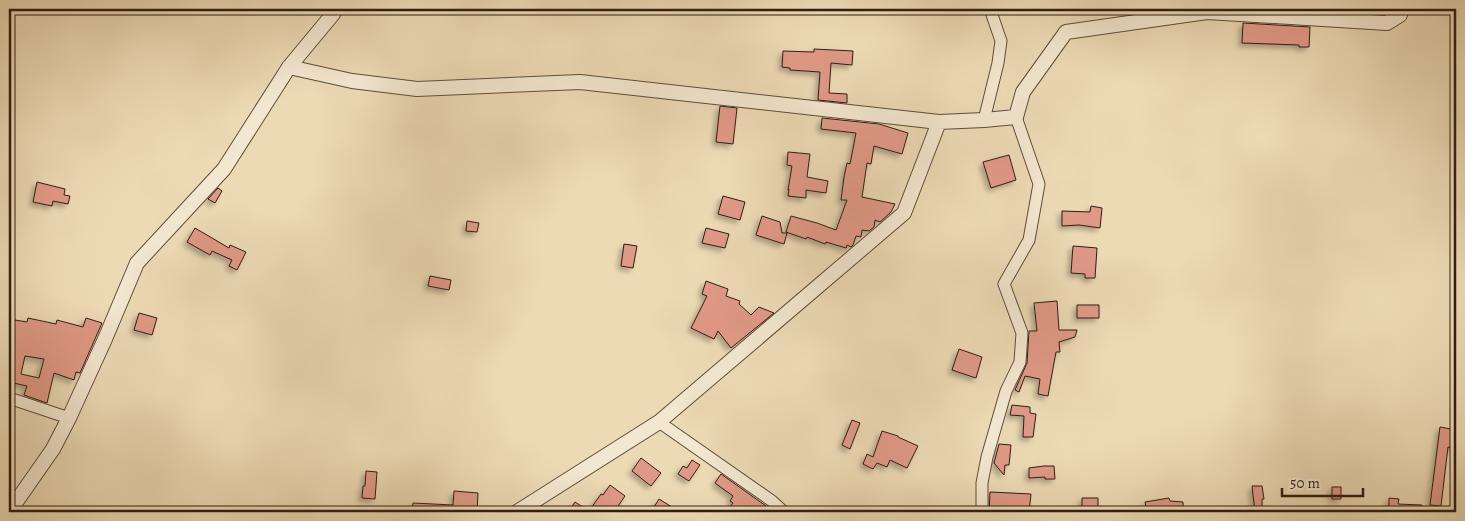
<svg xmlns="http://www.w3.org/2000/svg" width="1465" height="521" font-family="Alegreya,serif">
	<defs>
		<filter id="shadow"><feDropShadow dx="-3.5" dy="3.5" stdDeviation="2.5" flood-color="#0004"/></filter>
	</defs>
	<rect width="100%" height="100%" fill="#ecdab5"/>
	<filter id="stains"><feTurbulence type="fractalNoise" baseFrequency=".004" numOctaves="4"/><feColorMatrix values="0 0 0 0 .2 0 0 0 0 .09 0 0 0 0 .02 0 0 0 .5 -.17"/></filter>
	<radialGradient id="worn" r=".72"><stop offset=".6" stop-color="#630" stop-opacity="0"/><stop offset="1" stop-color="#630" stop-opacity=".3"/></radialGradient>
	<path fill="#e09987" stroke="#2e1d12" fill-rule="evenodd" filter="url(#shadow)" d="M1243 23 1310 27 1309 47H1299V45L1242 43Z
		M814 49 853 51 852 65 831 63 829 93 847 94V103L818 100 820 72 790 70V68L782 67 783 51 814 52Z
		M720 106 737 108 733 144 716 142Z
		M822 118 879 124 908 133 902 154 874 146 871 164 867 163 862 197 895 204 891 212 880 222 875 220 874 227 869 231 862 230 861 237 856 236 853 245 851 247 847 245 846 248 826 242 825 244 807 237 806 239 786 232 791 216 817 223 836 230 847 200H841L844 177 847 163 850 164 856 133 821 129Z
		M788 152 810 154 807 177 828 181 826 193 806 190V198L788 196 789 189 788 190 792 166 787 165Z
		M1009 155 1016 180 991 188 983 162Z
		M37 182 65 189 64 195 70 196 68 204 53 201 52 206 33 202Z
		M218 188 222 191 215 203 208 199Z
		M723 196 745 202 740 220 718 214Z
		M1091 206 1102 208 1100 228 1079 225 1062 226V211L1090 212Z
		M762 216 780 222 782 233H787L784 244 756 235Z
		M467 221 479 223 477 232 466 231Z
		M195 228 229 248 230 245 246 252 237 270 229 266 232 260 212 251 210 255 187 242Z
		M706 228 729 234 725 248 702 243Z
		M624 244 637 246 633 268 621 266Z
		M1073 246 1097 248 1095 278H1085V274L1071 273Z
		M430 276 451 280 449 290 428 286Z
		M706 281 728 289 726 296 740 301 739 304 751 315 759 307 774 313 731 348 718 331 714 339 691 328 707 296 702 294Z
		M1057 301 1059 330H1077L1075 337 1059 342 1060 352H1056L1048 396 1038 394 1040 379 1025 376 1019 392 1015 390 1027 363 1029 331H1037L1034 303Z
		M1077 305H1099V318H1077Z
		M139 313 157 318 152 335 134 330Z
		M28 318 56 324 57 320 83 327 86 318 102 323 80 373 76 372 74 380 54 373 47 403 24 395 27 386 9 382V319L27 322ZM25 356 44 359 39 378 21 374Z
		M959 349 982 357 976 378 952 370Z
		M1012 405 1030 407V413L1036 414 1033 437H1023L1024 416 1010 415Z
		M852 420 860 423 850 449 842 445Z
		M1440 427 1456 430V449L1448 447 1441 506 1430 505Z
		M882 431 898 436V437L918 446 907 468 890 460 887 467 877 463 873 469 863 464 867 454 873 457Z
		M999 444 1011 445 1009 465H1005L1004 475 994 463Z
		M641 458 661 473 651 486 632 471Z
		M692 460 700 465 689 481 678 474 683 466 687 468Z
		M1044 466H1054L1055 479H1045V477L1029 478V468Z
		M366 471 377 472 375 499 362 498 363 486H365Z
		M721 474 766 506 762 512H726L733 503 730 501 733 496 715 483Z
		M610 485 625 496 614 512H568L575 502 589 511 601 494 603 495Z
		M1252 486H1262L1264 499H1262V512H1255Z
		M1332 487H1341V499H1332Z
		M454 491 478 493 477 512H412L413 503 453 505Z
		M990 492 1031 494 1029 512H989Z
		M1082 498H1098V512L1082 511Z
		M1169 498 1170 501 1183 502V512H1147L1145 502Z
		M1389 498 1399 499 1398 504 1422 505 1421 512H1389Z
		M659 499 680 512H651Z"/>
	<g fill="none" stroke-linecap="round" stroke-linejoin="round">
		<g stroke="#5e4c3b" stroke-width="13">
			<path id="minor" d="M984 120 998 63 1001 41 990 9
				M9 398 69 418
				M659 422 772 501 784 512
				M982 512V483L987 457 1006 391 1020 362 1022 333 1004 284 1029 240 1039 184 1016 117"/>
		</g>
		<g stroke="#5e4c3b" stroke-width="16">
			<path id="tertiary" d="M289 67 352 81 417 89 580 82 939 122 984 120 1016 117 1023 92 1066 32 1207 12 1387 23 1400 15 1401 9
				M9 512 53 449 69 418 105 339 137 263 224 169 289 67 333 14 335 9
				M517 512 659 422 904 213 939 122"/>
		</g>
		<use href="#minor" stroke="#f3e7cf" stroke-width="11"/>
		<use href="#tertiary" stroke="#f3e7cf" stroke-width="14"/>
	</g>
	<rect width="1465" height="521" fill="none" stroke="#ecdab5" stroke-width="30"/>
	<rect x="10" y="10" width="1445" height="501" fill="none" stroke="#2e1d12" stroke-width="2.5"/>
	<rect x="15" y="15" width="1435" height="491" fill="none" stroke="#2e1d12"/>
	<path d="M1282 488v8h81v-8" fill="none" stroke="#2e1d12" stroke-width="2.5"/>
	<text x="1290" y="488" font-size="15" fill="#2e1d12" stroke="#f3e7cf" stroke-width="4" paint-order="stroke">50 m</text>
	<rect width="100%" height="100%" filter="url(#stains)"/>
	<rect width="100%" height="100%" fill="url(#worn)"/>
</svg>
